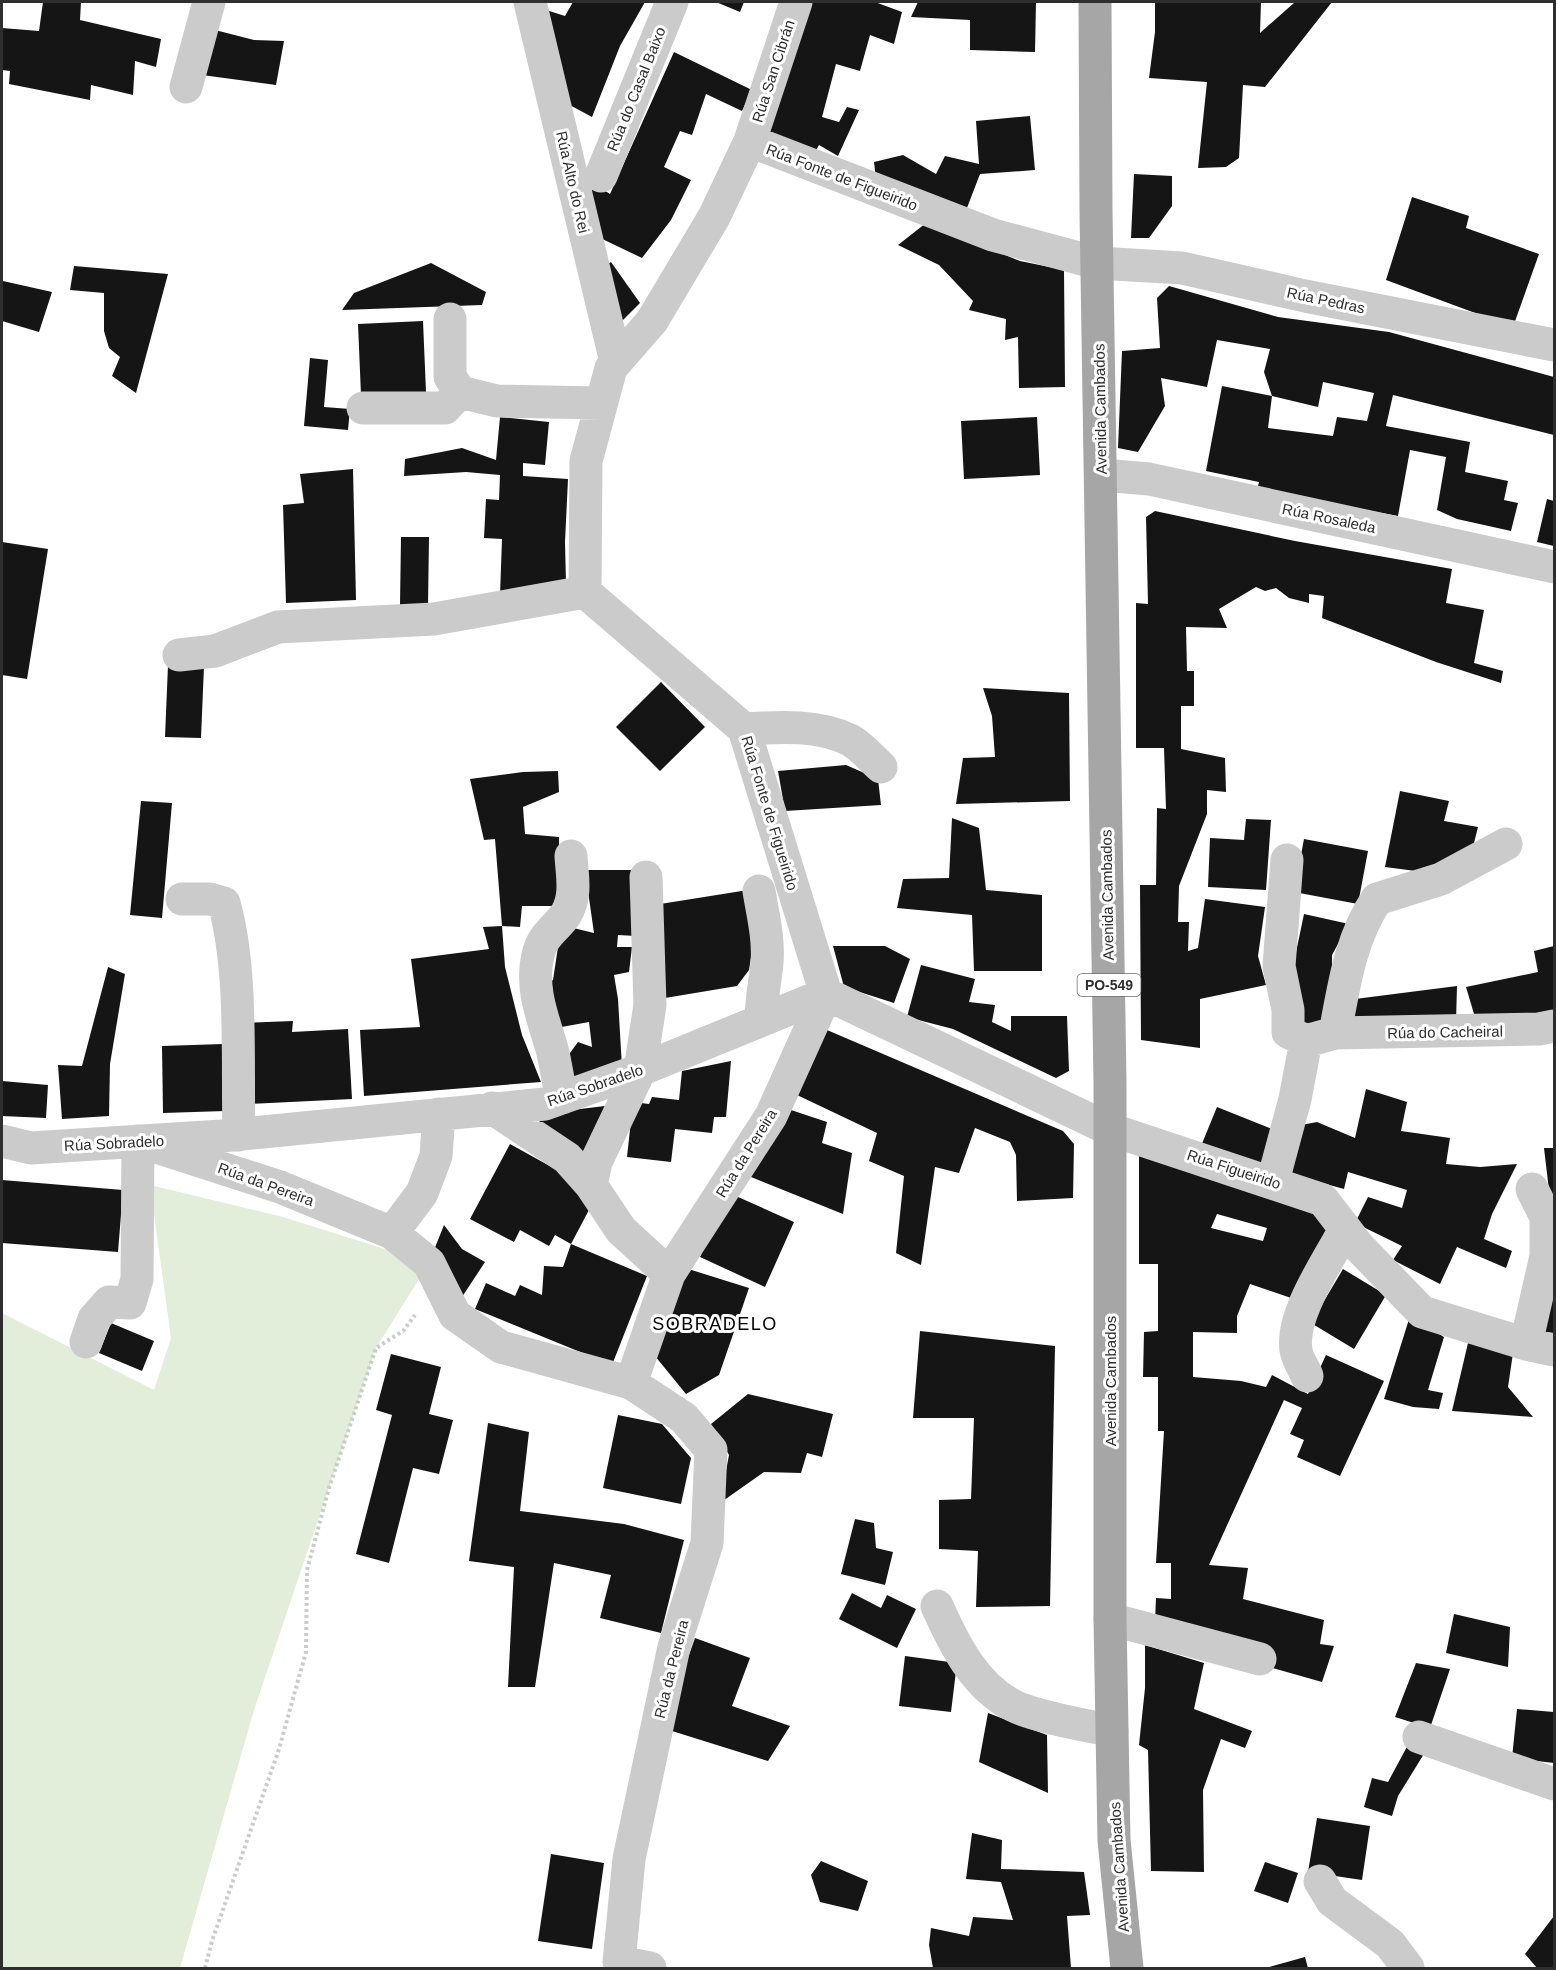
<svg xmlns="http://www.w3.org/2000/svg" width="1556" height="1970" font-family="Arial,sans-serif">
	<rect width="100%" height="100%" fill="#fff"/>
	<path fill="#e2edda" d="M150 1185 283 1217 429 1263 376 1348 254 1710 180 1968H2V1313L154 1390 171 1338Z"/>
	<path fill="#151515" fill-rule="evenodd" d="M43 2H81L80 20 161 39 156 67 135 61 133 95 91 85 90 100 9 84 10 71 2 70V28L39 31Z
		M573 2H645L620 46 592 117 566 103 543 9 565 16Z
		M716 2H744L740 12Z
		M805 2H875L902 12 894 44 870 35 860 71 836 64 822 117 839 122 847 107 859 110 838 156 819 145 812 157 768 137Z
		M918 2H1036L1035 52 970 50V20L911 17Z
		M1155 2H1261L1260 33 1295 2H1332L1265 87 1243 85 1239 158 1226 167 1198 168 1207 82 1149 78 1155 32Z
		M215 30 254 40 284 41 276 85 202 75Z
		M674 52 752 90 742 111 706 94 692 135 680 131 664 167 691 180 671 220 642 258 596 236 585 178 610 194Z
		M1030 116 1035 170 980 174 965 213 876 179 874 162 903 155 936 174 945 156 979 164 976 121Z
		M1134 174 1172 176V206L1149 238H1131Z
		M1412 197 1469 216 1466 228 1539 254 1513 327 1386 280Z
		M926 223 1020 261 1064 270 1065 387 1019 388 1018 337 1005 340 1006 319 969 310 973 301 939 265 898 245Z
		M611 262 640 303 622 321 603 267Z
		M431 263 486 292 482 305 342 310 354 293Z
		M74 266 168 274 136 393 112 376 120 357 109 348 104 331V293L70 290Z
		M3 281 52 292 39 332 2 321Z
		M1169 286 1278 317 1389 332 1554 377V435L1393 395 1386 426 1470 442 1465 472 1508 481 1504 500 1518 503 1511 531 1457 519 1437 510 1446 457 1410 450 1398 516 1257 490 1259 482 1206 471 1222 386 1272 396 1268 428 1333 436 1337 417 1367 421 1374 393 1323 382 1318 407 1272 396 1264 372 1270 349 1217 340 1207 387 1161 378 1165 406 1138 452 1118 448 1122 351 1160 348 1157 298Z
		M423 321 426 392 361 395 358 324Z
		M310 358 328 360 324 407 350 409 348 430 304 426Z
		M500 417 549 422 545 465 523 463V476L568 479 565 542 566 584 500 595 502 539 484 538 486 499 499 500 500 475 466 472 404 476 405 459 462 448 496 460Z
		M1037 417 1040 475 964 479 961 421Z
		M353 469 356 600 286 603 283 505 304 503 300 474Z
		M1547 499 1554 501V546L1537 542Z
		M1155 511 1295 541 1452 569 1446 603 1484 610 1474 663 1503 671 1501 683 1436 662 1322 618 1324 596 1309 594V603L1289 598 1276 588 1265 591 1256 587 1219 609 1227 628 1186 627 1187 671H1194V706H1181V749L1225 758 1226 792 1207 790V814L1179 886 1178 922H1189L1188 951 1198 948 1205 899 1265 907 1258 956 1266 985 1200 999V1048L1141 1040 1140 885H1156L1157 808 1166 809 1164 748H1136V603L1148 604 1146 517Z
		M401 537H429L428 605H400Z
		M2 542 48 549 27 679 2 675Z
		M168 665 204 666 201 738 165 737Z
		M661 682 705 727 660 771 616 727Z
		M983 688 1069 693 1070 801 956 804 963 758 995 757 992 716Z
		M846 765 878 779 881 805 785 811 778 771Z
		M558 771 559 792 523 807 525 834 559 837 560 906H522L520 927 502 926 495 839 484 840 470 779 523 772Z
		M1400 791 1449 801 1444 821 1478 827 1471 855 1431 873 1385 867Z
		M141 801 172 803 162 918 130 915Z
		M952 818 979 828 986 890 1042 895V971H974L972 915 897 908 903 879 949 878Z
		M1246 819 1271 820 1266 890 1208 887 1210 838 1244 840Z
		M1304 839 1368 851 1358 904 1294 892Z
		M585 870H632L636 936 618 935 617 947H632L629 972 614 975 618 999 622 1067 571 1083 570 1053 578 1042 592 1047 589 1022 556 1028 547 983 553 980 558 947 565 926 594 933Z
		M748 890 754 938 749 970 737 986 665 998 654 905Z
		M1304 914 1349 924 1332 955V1003L1326 1023 1306 1030 1290 981Z
		M502 926 505 967 522 1035 541 1082 364 1096 360 1030 420 1027 411 959 489 949 483 927Z
		M833 946H885L910 959 894 1003 844 987Z
		M1554 946V1013L1477 1024 1466 987 1538 972 1534 951Z
		M921 965 975 979 969 1002 995 1005 992 1022 1011 1031V1016H1067L1069 1071 1056 1078 953 1029 907 1017Z
		M108 967 125 974 110 1064 109 1116 62 1119 58 1065 82 1066Z
		M1457 986 1456 1022H1351L1355 999Z
		M293 1021 292 1032 348 1029 352 1099 247 1104 244 1023Z
		M827 1030 1063 1131 1074 1144 1073 1198 1017 1201 1016 1155 1010 1142 975 1128 959 1173 935 1167 921 1265 896 1253 904 1176 869 1161 877 1133 797 1095Z
		M223 1044 225 1111 163 1113 162 1046Z
		M731 1061 726 1117H714L712 1133 675 1129 671 1162 627 1157 633 1102 649 1104 652 1097 679 1100 682 1071Z
		M2 1081 48 1085 46 1118 2 1116Z
		M1366 1089 1407 1102 1401 1131 1450 1138 1446 1164 1480 1167 1517 1164 1492 1214 1484 1239 1512 1251 1506 1268 1457 1247 1440 1284 1393 1260 1402 1246 1355 1223 1368 1197 1402 1208 1407 1190 1348 1172 1344 1189 1286 1173 1296 1126 1317 1122 1355 1138Z
		M613 1105 585 1156 531 1115Z
		M1217 1107 1277 1131 1266 1167 1201 1146Z
		M785 1108 827 1122 822 1143 852 1153 843 1214 746 1175Z
		M510 1144 566 1175 590 1208 571 1244 555 1235 549 1246 520 1230 514 1242 470 1219Z
		M1544 1148H1554V1205L1550 1199Z
		M1139 1153 1306 1207 1328 1226 1294 1299 1250 1284 1237 1316V1333L1193 1332V1377L1241 1381 1266 1387 1272 1375 1308 1394 1326 1355 1384 1381 1340 1476 1297 1457 1304 1440 1290 1434 1302 1408 1284 1400 1209 1565 1248 1568 1243 1599 1324 1620 1320 1644 1334 1646 1322 1682 1266 1666 1155 1621 1156 1598 1171 1599V1563H1156L1164 1431H1158V1377H1143L1144 1332 1158 1331V1264H1139ZM1217 1214 1267 1228 1263 1241 1211 1228Z
		M2 1180 123 1190 118 1252 2 1243Z
		M729 1193 794 1222 765 1287 700 1257Z
		M444 1225 462 1249 485 1262 462 1297 434 1250Z
		M571 1244 647 1276 612 1365 475 1309 486 1283 515 1296 520 1285 542 1295 544 1266 563 1267Z
		M682 1267 749 1288 719 1375 686 1394 655 1356Z
		M1343 1269 1386 1295 1354 1349 1311 1323Z
		M1554 1276V1340L1539 1330Z
		M1410 1316 1444 1337 1428 1390 1443 1393 1439 1409 1413 1407 1384 1399Z
		M111 1323 154 1341 142 1371 99 1353Z
		M920 1331 1055 1346 1050 1606 976 1607 978 1551 939 1549V1500L971 1499 974 1418H913Z
		M1468 1343 1513 1353 1508 1387 1533 1417 1452 1411Z
		M391 1354 441 1367 429 1414 453 1420 439 1474 413 1468 389 1563 356 1554 392 1415 376 1410Z
		M748 1394 833 1414 822 1457 807 1453 801 1473 764 1472 720 1503 729 1455 711 1424Z
		M618 1415 662 1424 691 1458 681 1504 603 1488Z
		M488 1423 529 1432 520 1511 624 1524 684 1540 661 1633 600 1618 611 1575 554 1563 535 1687H508L514 1567 469 1561Z
		M855 1519 874 1523 876 1548 893 1552 885 1585 841 1574Z
		M852 1593 881 1608 887 1595 916 1609 897 1648 839 1619Z
		M1454 1614 1510 1627 1508 1667 1446 1653Z
		M695 1638 750 1658 732 1706 790 1726 768 1761 672 1731 678 1686Z
		M1145 1645 1204 1663 1194 1709 1252 1731 1245 1748 1221 1739 1203 1790 1204 1872 1151 1871 1148 1750 1139 1745 1145 1688Z
		M905 1656 957 1663 951 1712 899 1706Z
		M1416 1663 1450 1669 1430 1728 1395 1717Z
		M1517 1709 1554 1712V1763L1512 1758Z
		M988 1713 1047 1735 1048 1793 979 1762Z
		M1409 1743 1427 1749 1398 1796 1392 1816 1364 1807 1372 1778 1388 1782Z
		M1317 1818 1370 1826 1362 1880 1308 1872Z
		M972 1833 1002 1840 1001 1869 1084 1872 1090 1915 1067 1916 1071 1968H933L929 1945 931 1928 969 1936 973 1917 1013 1920 1001 1882 966 1879Z
		M551 1854 604 1863 592 1949 538 1941Z
		M821 1861 868 1881 858 1911 820 1902 811 1875Z
		M1265 1862 1298 1873 1288 1903 1254 1891Z
		M1554 1916V1968H1537L1525 1954Z
		M1305 1957 1308 1968H1266Z"/>
	<g fill="none" stroke-linecap="round" stroke-linejoin="round">
		<path stroke="#cbcbcb" stroke-width="4" stroke-dasharray="3 3" stroke-linecap="butt" d="M205 1968 212 1941 279 1749 306 1652 307 1570 329 1488 376 1348 403 1331 415 1315"/>
		<path stroke="#cbcbcb" stroke-width="33" d="M530 2 616 362
			M186 87 209 2
			M750 141 993 235 1097 263 1182 268 1305 296 1554 345
			M601 176 672 2
			M450 319V377L460 392 497 401 601 403
			M363 408H445L460 392
			M1102 475 1149 479 1554 567
			M179 655 215 651 278 627 434 619 585 592
			M744 729C779 727 817 724 850 740 861 746 872 759 881 767
			M1287 860 1279 966 1288 1010V1032L1306 1041
			M759 891C763 915 769 939 767 963 765 983 761 1000 761 1020
			M182 899H210L224 903C243 971 237 1063 239 1135
			M1335 1033 1539 1029 1554 1026
			M562 1098C558 1082 556 1065 552 1049 543 1018 530 988 538 955 542 935 557 928 566 914 577 896 572 875 571 856
			M492 1108 567 1158 591 1185 621 1230 669 1274
			M2 1141 31 1148 222 1136 545 1104 640 1070 826 994 1109 1129 1323 1200 1359 1247 1422 1312 1526 1344 1554 1350
			M1273 1181 1295 1099 1306 1041 1335 1033C1344 986 1350 939 1377 899L1441 879 1506 844
			M591 1185 596 1162 640 1070 650 1005 646 877
			M392 1233 422 1193 436 1156 439 1114
			M86 1342 94 1319 109 1302 130 1303 137 1279 138 1141 280 1187 392 1233 429 1263 455 1315 501 1347 631 1383
			M1526 1344 1546 1256V1217L1532 1189
			M1307 1376C1304 1368 1297 1359 1296 1350 1290 1315 1329 1260 1345 1229
			M937 1606C954 1644 975 1687 1014 1706 1036 1717 1086 1725 1112 1731
			M1110 1619 1260 1659
			M1419 1737 1554 1784
			M1320 1881 1332 1901 1390 1944 1408 1968
			M650 1968 619 1962 629 1859 674 1647 707 1543 711 1450 684 1418 631 1383 669 1274 771 1116 826 994 744 729 585 592 586 461 611 368 652 321 714 217 750 141 796 2"/>
		<path stroke="#a6a6a6" stroke-width="33" d="M1095 2 1096 211 1110 1082V1619L1114 1840 1127 1968"/>
	</g>
	<g text-anchor="middle" dominant-baseline="central" stroke-width="6" stroke-linejoin="round" paint-order="stroke">
		<rect fill="#fff" stroke="#6d6d6d" stroke-width="1.5" x="1077.5" y="974" width="63" height="22" rx="4.5"/>
		<g font-size="14" font-weight="bold" fill="#2e2e2e">
			<text x="1109" y="985">PO-549</text>
		</g>
		<g font-size="15" fill="#2e2e2e" stroke="#fff">
			<text transform="translate(773 71) rotate(-72)">Rúa San Cibrán</text>
			<text transform="translate(636 89) rotate(-68)">Rúa do Casal Baixo</text>
			<text transform="translate(842 177) rotate(21)">Rúa Fonte de Figueirido</text>
			<text transform="translate(573 182) rotate(77)">Rúa Alto do Rei</text>
			<text transform="translate(1326 300) rotate(12)">Rúa Pedras</text>
			<text transform="translate(1100 409) rotate(-91)">Avenida Cambados</text>
			<text transform="translate(1329 518) rotate(12)">Rúa Rosaleda</text>
			<text transform="translate(770 813) rotate(73)">Rúa Fonte de Figueirido</text>
			<text transform="translate(1107 895) rotate(-91)">Avenida Cambados</text>
			<text transform="translate(1445 1032) rotate(-1)">Rúa do Cacheiral</text>
			<text transform="translate(595 1085) rotate(-19)">Rúa Sobradelo</text>
			<text transform="translate(114 1143) rotate(-3)">Rúa Sobradelo</text>
			<text transform="translate(746 1153) rotate(-58)">Rúa da Pereira</text>
			<text transform="translate(1234 1169) rotate(18)">Rúa Figueirido</text>
			<text transform="translate(266 1184) rotate(20)">Rúa da Pereira</text>
			<text transform="translate(1110 1381) rotate(-90)">Avenida Cambados</text>
			<text transform="translate(671 1669) rotate(-76)">Rúa da Pereira</text>
			<text transform="translate(1119 1867) rotate(-94)">Avenida Cambados</text>
		</g>
		<g font-size="18" letter-spacing="1.5" fill="#000" stroke="#fff">
			<text x="715" y="1324">SOBRADELO</text>
		</g>
	</g>
	<rect width="1556" height="1970" fill="none" stroke="#2e2e2e" stroke-width="6"/>
</svg>
